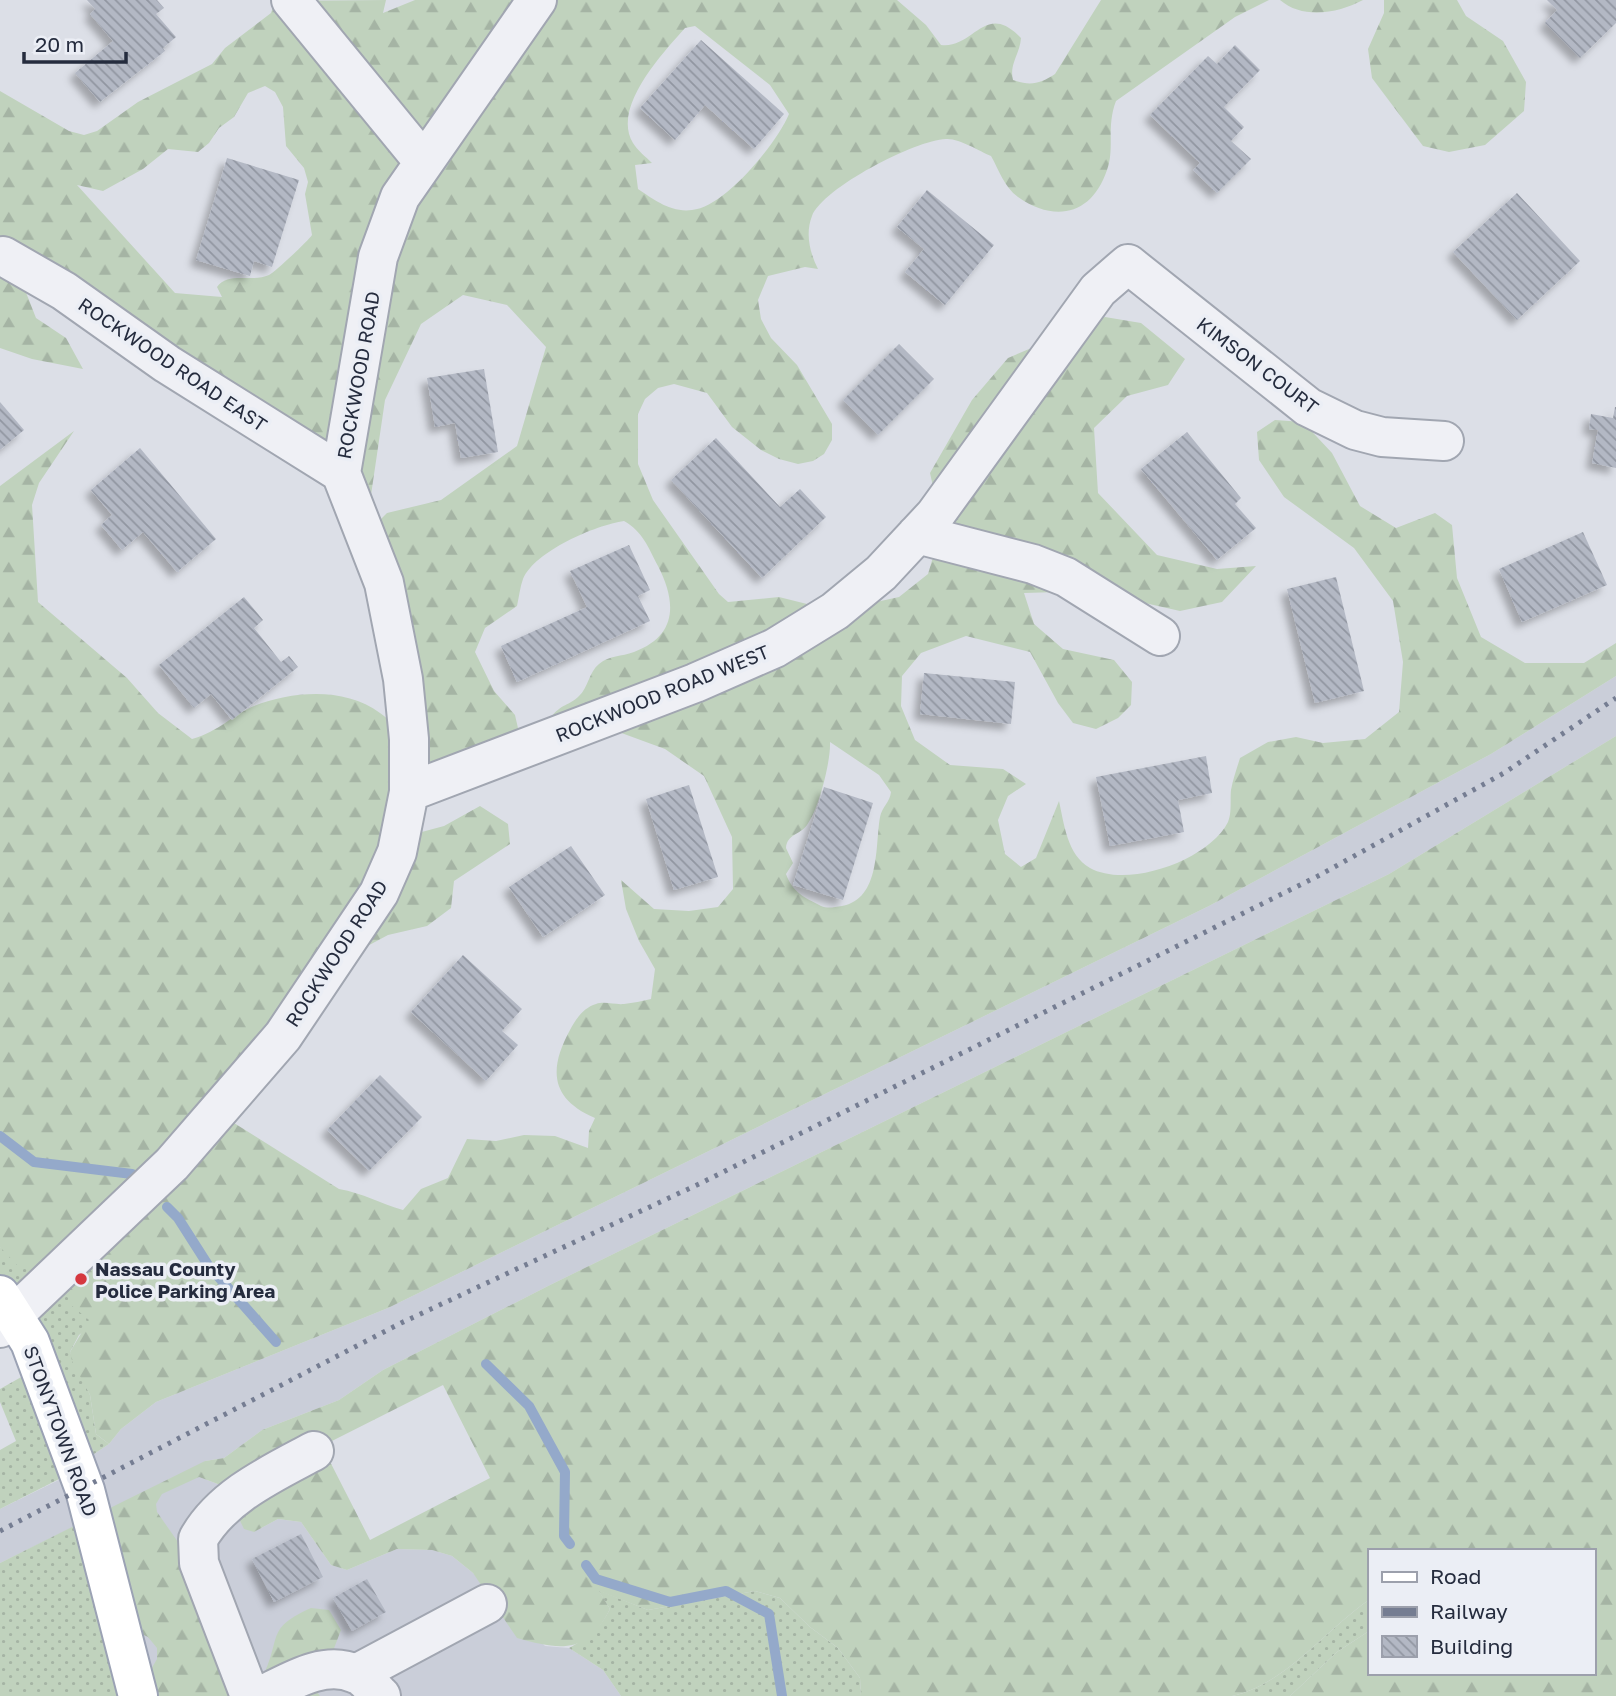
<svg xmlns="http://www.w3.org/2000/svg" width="1616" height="1696" font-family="'Golos Text',sans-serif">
	<defs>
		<pattern id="grass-dots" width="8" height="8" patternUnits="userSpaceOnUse" patternTransform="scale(1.75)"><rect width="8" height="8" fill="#c0d2bd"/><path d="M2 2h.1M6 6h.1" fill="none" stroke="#a5b4a4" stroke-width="1.8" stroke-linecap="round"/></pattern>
		<pattern id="forest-firs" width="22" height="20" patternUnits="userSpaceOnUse" patternTransform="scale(1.75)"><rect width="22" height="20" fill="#c0d2bd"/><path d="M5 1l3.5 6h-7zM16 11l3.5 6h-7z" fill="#a5b4a4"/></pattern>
		<pattern id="building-back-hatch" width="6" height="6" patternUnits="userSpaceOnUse" patternTransform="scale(1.75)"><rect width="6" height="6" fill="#b3b8c4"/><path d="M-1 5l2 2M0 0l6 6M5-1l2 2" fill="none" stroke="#9196a1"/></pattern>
		<filter id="shadow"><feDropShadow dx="-6" dy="6" stdDeviation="3.5" flood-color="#0004"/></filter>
	</defs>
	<rect width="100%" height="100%" fill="#dcdfe7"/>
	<path fill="#caced9" d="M1616 676V736L1389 874 550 1285 383 1370 339 1400 262 1430 224 1458 205 1461 199 1477 223 1486 254 1532 278 1519 301 1522 331 1565 347 1570 397 1549 432 1550 452 1556 473 1573 545 1646 569 1648 603 1670 621 1696H138L92 1518 0 1563V1509L75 1472 76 1466 109 1444 121 1429 156 1402 388 1308 1209 906 1491 754Z"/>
	<path fill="url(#grass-dots)" d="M0 1247 116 1308 79 1335 70 1352 90 1395 96 1434 109 1444 76 1466 75 1471 0 1509V1450L16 1441 0 1402V1389L39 1367 0 1296Z
		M92 1517 138 1696H0V1563Z
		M598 1590 648 1610 755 1591 780 1598 810 1627 838 1648 860 1678 861 1696H621L603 1670 569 1648C589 1637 599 1630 610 1609Z
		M1369 1600V1631L1337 1652 1290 1696H1232C1286 1684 1325 1630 1369 1600Z"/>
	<path fill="url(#forest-firs)" fill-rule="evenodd" d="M386 0 383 13 415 0H897L926 25 941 45C974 49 985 0 1021 38 1020 54 1009 64 1013 80 1030 86 1040 84 1055 74L1101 0H1269L1235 17 1116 101C1106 127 1115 148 1107 170 1092 215 1055 223 1018 197 1004 187 999 170 991 156 979 151 959 138 946 139 915 140 823 188 812 216 805 234 810 253 818 269L805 267 768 276 758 300 761 319 771 338 797 365 832 424V440L824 454 813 461 798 464 779 459 761 450 732 427 707 393 674 384 658 388 645 399 638 414V464L653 500 719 594 728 602 779 597 835 611 899 597 928 574 942 527 930 473 972 400 1008 358 1105 317 1141 323 1185 359 1168 385 1127 396 1094 428 1098 493 1157 555 1217 569 1256 566 1222 602 1180 611 1092 591 1024 593 1034 624 1063 649 1114 660 1132 682 1131 705 1118 718 1096 729 1073 723 1058 703 1030 652 966 636 921 653 902 676 901 706 915 740 950 765 1003 769 1026 784 1008 796 998 820 1005 854 1021 867 1036 858 1059 801C1064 823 1067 855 1090 868 1128 889 1209 860 1228 822 1232 813 1230 799 1231 790 1233 779 1237 768 1240 758L1268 742 1296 737 1323 743 1365 739 1399 712 1403 662 1393 601 1354 548 1284 497 1259 460 1257 432 1275 420 1303 422 1332 453 1360 506 1396 528 1435 513 1452 525 1457 578 1481 637 1525 663H1584L1616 643V676L1491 754 1209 906 388 1308 156 1402 121 1429 109 1444 96 1434 90 1395 72 1361 70 1352 89 1320 71 1305 64 1289 37 1268 17 1265 0 1247V486L74 431 39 483 32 505 38 602 127 678 158 713 192 739C220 731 232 715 254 706 293 691 345 687 380 713 390 720 399 730 409 738L365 535 387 513 441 500 517 446 546 347 507 305 463 295 421 324 385 400 371 495 0 254V91L69 131 84 135 97 131 138 102 212 64 225 48 271 13 275 1ZM695 26 770 85 789 114C777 143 725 207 692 210 671 213 653 199 638 189L635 165 652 163C646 157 637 150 633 143 611 107 664 52 685 28ZM265 86 275 92 283 107 286 146 304 168 308 182 305 194 312 235C308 241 275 272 269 275 252 283 228 271 217 287L222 297 175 293 77 185 103 191 143 169 168 149 198 152 209 143 219 128 234 117 248 93ZM624 521C643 532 648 547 658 566 677 603 677 636 634 652 621 657 610 655 599 664 589 672 588 688 579 696 569 706 562 703 550 718L616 731 665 749 704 776 732 837 733 889 718 907 689 911 654 909 621 880 626 909 639 941 655 969 651 999C642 1001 633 1003 624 1004 615 1005 605 1001 596 1004 583 1008 576 1019 570 1030 548 1070 551 1099 595 1118L589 1131 588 1148 555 1136 524 1135 496 1141 467 1139 448 1178 421 1189 403 1210C381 1204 363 1193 339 1189L218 1113 332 965 388 935 427 926 451 908 454 881 510 844 508 824 480 806 444 826 418 833 409 792 520 737 515 715 494 691 475 652 485 628 517 606C519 597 520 587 523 579 535 551 596 525 624 521ZM830 742 879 775 891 792C890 802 882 807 880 817 875 845 881 899 842 906 834 907 828 909 821 906 804 897 793 893 786 874L793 863 786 848C787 834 800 835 807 825 819 809 831 760 830 742Z
		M1280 0H1363C1339 13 1303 20 1280 0Z
		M1384 0H1457L1466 16 1503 41 1526 82 1524 111 1485 145 1449 152 1423 146 1372 78 1368 49 1384 13Z
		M0 257 25 290 36 318 66 338 83 369 32 359 0 348Z
		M1616 736V1696H1290L1337 1652 1369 1631V1673H1593V1551H1369V1600C1325 1630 1286 1684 1232 1696H861L860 1678 838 1648 810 1627 780 1598 755 1591 648 1610 599 1591 610 1609C587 1655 560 1650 517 1638L473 1573 452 1556 432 1550 397 1549 347 1570 331 1565 301 1522 278 1519 254 1532 244 1529 223 1486 199 1477 162 1494 156 1504 157 1512 185 1552 195 1610 209 1630 235 1696H148L150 1671 157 1659V1648L148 1637 135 1631 105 1515 112 1507 205 1461 224 1458 262 1430 339 1400 383 1370 550 1285 1389 874ZM443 1385 490 1478 370 1540 322 1446Z
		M311 1608 329 1610 341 1630 333 1651 310 1682 320 1696H252C256 1688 261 1680 265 1672 281 1635 267 1628 311 1608Z"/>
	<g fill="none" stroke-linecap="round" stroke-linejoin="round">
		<path stroke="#94a9ca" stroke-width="10" d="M0 1136 34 1162 132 1174
			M167 1207 178 1218 208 1265 276 1342
			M486 1364 529 1406 565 1472 564 1536 570 1544
			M586 1565 596 1579 670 1602 726 1591 769 1614 782 1696"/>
	</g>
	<path fill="url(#building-back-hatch)" filter="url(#shadow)" d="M87 0H157L164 8 156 14 176 37 163 48 165 51 100 102 75 73 113 41 90 14 95 9Z
		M1547 0H1616V23L1580 58 1545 23 1557 10Z
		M701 40 784 114 754 149 705 105 675 140 640 108Z
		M1235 45 1260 70 1224 107 1244 127 1231 141 1251 159 1217 193 1193 170 1200 163 1150 115 1208 56 1217 64Z
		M227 158 299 180 272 267 254 261 250 276 196 260Z
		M927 190 994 245 945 305 905 272 924 249 897 227Z
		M1517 193 1580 261 1517 320 1453 252Z
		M899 344 934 379 878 435 843 400Z
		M484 369 498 452 461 458 455 423 435 427 427 378Z
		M0 402 24 430 0 450Z
		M1615 407H1616V468L1592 463 1598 430 1589 429 1591 414 1613 418Z
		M1187 432 1241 498 1235 504 1256 528 1217 560 1141 469Z
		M716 438 780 507 800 489 826 517 762 578 671 480Z
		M140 448 216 539 177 572 143 532 122 550 101 525 112 515 91 490Z
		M1583 532 1607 585 1522 622 1499 569Z
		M629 545 650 590 638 596 650 621 517 682 501 646 587 607 570 571Z
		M1336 577 1364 691 1315 703 1287 589Z
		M244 597 263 620 254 628 281 662 289 656 298 667 232 720 211 694 194 708 159 665Z
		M924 673 1015 682 1011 724 920 714Z
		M1206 756 1212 793 1178 800 1184 832 1110 846 1096 777Z
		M689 785 718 877 674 890 646 799Z
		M824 787 873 803 843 900 793 885Z
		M571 846 605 895 543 937 509 887Z
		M463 955 522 1009 502 1031 518 1045 486 1081 411 1012Z
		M380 1075 422 1117 369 1171 327 1130Z
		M301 1534 323 1577 274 1602 252 1559Z
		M367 1579 386 1612 352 1631 333 1598Z"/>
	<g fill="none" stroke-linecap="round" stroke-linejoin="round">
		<g stroke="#a1a6b1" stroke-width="42">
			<path id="minor" d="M291 0 423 161
				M3 256 64 291 167 364 341 473
				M917 534 1033 564 1066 577 1160 636
				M409 792 695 683 775 648 835 611 881 573 935 515 1098 290 1128 264 1308 407 1355 430 1382 437 1444 441
				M0 1328 172 1164 283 1036 379 893 397 852 409 792V739L403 679 384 583 341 473 378 257 400 197 537 0
				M356 1674 487 1604
				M250 1696 199 1563 198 1539C222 1496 273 1473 314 1451
				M261 1696C288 1683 324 1659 356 1674 365 1677 374 1690 381 1696"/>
		</g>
		<g stroke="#9ba2b4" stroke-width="42">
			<path id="major" d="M0 1295 30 1342 85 1490 138 1696"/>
		</g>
		<use href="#minor" stroke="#eff0f5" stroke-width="38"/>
		<use href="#major" stroke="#fff" stroke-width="38"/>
		<path stroke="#757d92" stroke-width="5" stroke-dasharray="3.5 7" stroke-linecap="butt" d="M0 1531 401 1323 701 1183 1318 876 1504 773 1616 698"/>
	</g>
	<circle fill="#d5383f" stroke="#ebeef5" stroke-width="2.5" cx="81" cy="1279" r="7"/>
	<g text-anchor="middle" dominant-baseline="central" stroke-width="7" stroke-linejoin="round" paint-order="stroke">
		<g font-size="19" fill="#252c3e" stroke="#ebeef5">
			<text transform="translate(173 364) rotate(34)">ROCKWOOD ROAD EAST</text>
			<text transform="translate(1258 365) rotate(37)">KIMSON COURT</text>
			<text transform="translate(358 375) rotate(-80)">ROCKWOOD ROAD</text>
			<text transform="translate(662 693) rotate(-22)">ROCKWOOD ROAD WEST</text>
			<text transform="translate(336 953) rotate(-57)">ROCKWOOD ROAD</text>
			<text transform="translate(61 1431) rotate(70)">STONYTOWN ROAD</text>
		</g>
		<g font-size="19" font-weight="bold" fill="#252c3e" stroke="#ebeef5" text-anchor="start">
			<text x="95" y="1268">Nassau County<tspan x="95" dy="22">Police Parking Area</tspan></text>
		</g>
	</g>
	<rect x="1368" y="1549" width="228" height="126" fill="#ebeef5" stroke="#9ca0ac" stroke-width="2"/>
	<rect x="1382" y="1572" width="35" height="10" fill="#ffffff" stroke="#9ca0ac" stroke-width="2"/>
	<text x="1430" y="1584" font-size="21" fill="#252c3e">Road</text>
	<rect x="1382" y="1607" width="35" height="10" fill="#757d92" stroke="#9ca0ac" stroke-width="2"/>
	<text x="1430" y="1619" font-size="21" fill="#252c3e">Railway</text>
	<rect x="1382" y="1636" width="35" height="21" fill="url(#building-back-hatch)" stroke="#9ca0ac" stroke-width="2"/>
	<text x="1430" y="1654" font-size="21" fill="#252c3e">Building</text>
	<path d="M24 52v10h102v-10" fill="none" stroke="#252c3e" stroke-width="3.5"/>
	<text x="35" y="52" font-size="21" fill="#252c3e" stroke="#ebeef5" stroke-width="5" paint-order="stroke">20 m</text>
</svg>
